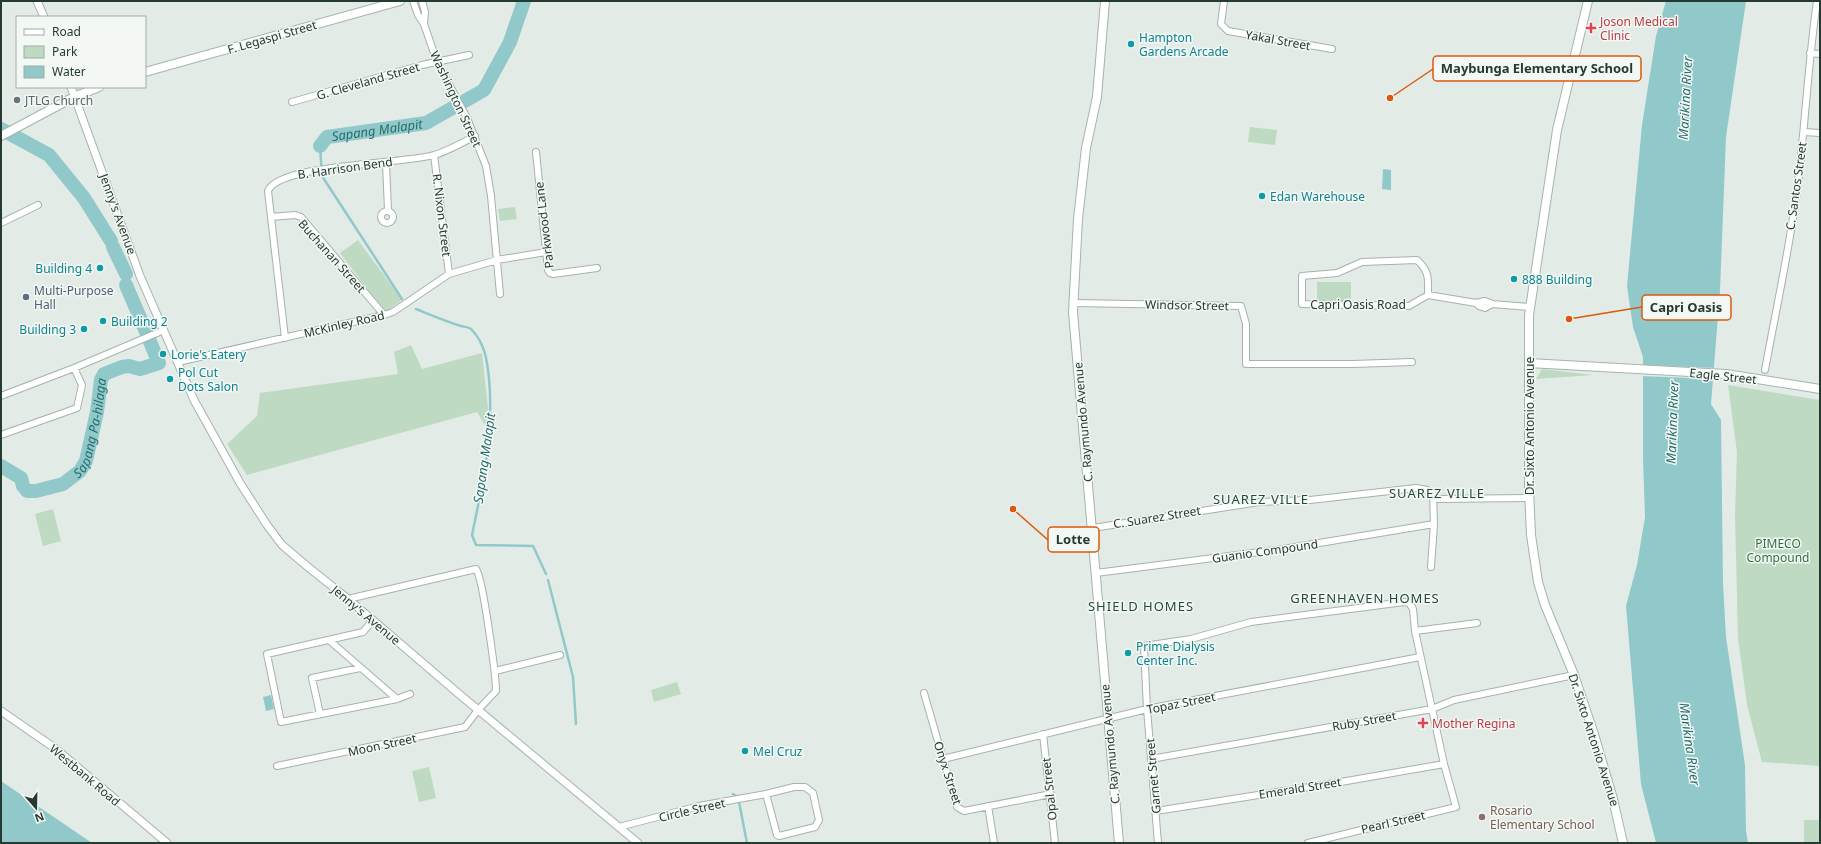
<svg xmlns="http://www.w3.org/2000/svg" width="1821" height="844" font-family="'Noto Sans',sans-serif">
	<rect width="100%" height="100%" fill="#e3ebe6"/>
	<path fill="#bedac2" d="M1250 127 1277 130 1275 145 1248 142Z
		M515 207 517 219 500 221 498 209Z
		M358 240 402 300 385 312 340 253Z
		M1317 282H1351V302H1317Z
		M411 345 422 369 482 353 491 435 477 412 247 475 227 444 257 416 260 393 398 374 394 352Z
		M1542 369 1593 375 1536 379Z
		M1728 385 1820 400V766L1762 762 1747 705 1738 638 1735 515 1737 452Z
		M53 509 61 541 43 546 35 514Z
		M677 682 681 694 654 702 651 690Z
		M429 767 436 798 419 802 412 771Z
		M1804 820H1820V843H1804Z"/>
	<path fill="#91c9ca" d="M1666 1H1746L1726 137 1720 291 1711 404 1721 420 1723 583 1726 637 1745 765 1746 831 1748 843H1656L1641 784 1626 606 1637 565 1645 517 1643 458V357L1633 327 1627 286 1642 125 1656 36Z
		M1383 169 1391 170V190L1382 189Z
		M271 695 274 709 266 711 263 697Z
		M1 781 92 843H1Z"/>
	<path fill="#e3ebe6" d="M1641 365 1716 368 1715 379 1641 376Z"/>
	<g fill="none" stroke-linecap="round" stroke-linejoin="round">
		<path stroke="#91c9ca" stroke-width="2.5" d="M320 146 322 176 402 299
			M416 309C431 315 445 321 461 326 465 327 470 327 472 330 485 344 487 360 489 378 494 432 483 483 472 535L476 545 533 546 546 574
			M548 580 573 677 576 724
			M733 794 738 797
			M739 802 747 843"/>
		<g stroke="#91c9ca" stroke-width="14">
			<path d="M1 129 49 155 84 198 111 241"/>
			<path id="s1" d="M320 146 327 137 426 123 484 90 510 42 524 1"/>
			<path d="M113 247 126 274"/>
			<path d="M126 285 147 334"/>
			<path id="s2" d="M1 466 21 478 23 486 27 491H36L63 484 80 471 86 461 97 412 101 380 104 374 122 367 129 366 140 369 159 363 148 337"/>
		</g>
		<g stroke="#a6b2ac" stroke-width="8">
			<path id="minor" d="M413 1 418 15 424 24 437 62 467 118 486 166 491 196 500 294
				M422 1 425 12 424 24
				M1224 1 1221 24 1228 31 1332 49
				M1810 53 1820 54
				M292 102 422 65 469 55
				M1804 132 1820 133
				M536 152 548 270 550 273 553 274 597 268
				M434 155 449 274
				M386 163 388 210
				M381 217a6 6 0 1 1 12 0a6 6 0 1 1-12 0Z
				M271 217 295 215 301 217 384 315
				M1 223 38 205
				M1428 295C1428 279 1430 272 1417 260L1362 262 1337 273 1302 276V304L1409 306 1428 295 1476 303 1485 301 1492 304 1530 307
				M1074 303 1241 306 1246 324V364H1353L1412 362
				M1476 303 1479 306 1485 308 1492 304
				M285 338 268 191C278 164 404 164 434 155 448 151 462 143 475 136
				M178 362 384 315 393 312 449 274 497 260 546 252
				M1765 370C1776 310 1789 251 1797 191 1805 128 1808 64 1817 1
				M1 396 74 368 164 330
				M1 435 77 408 82 385 74 368
				M1093 528 1259 502 1310 500 1416 488 1427 490 1438 499 1529 498
				M1431 567 1434 524 1433 494
				M1096 573 1283 549 1434 524
				M373 620 363 632 267 654 281 722 397 699 410 694
				M330 641 397 699
				M495 671 560 655
				M924 693 957 807 964 811 1051 794
				M320 714 312 678 360 668
				M1043 734 1055 843
				M943 759 1147 709 1420 657
				M1151 759 1432 709 1454 700 1574 675
				M277 766 465 727 478 710 496 691C496 676 483 578 476 569L348 599
				M988 806 994 843
				M1156 811 1335 783 1444 764
				M619 827 699 806 766 794 777 835 779 836 815 827 819 820 813 793 805 787H794L766 794
				M1158 843 1147 709 1144 646 1191 639 1251 622 1404 602 1409 603 1413 609 1415 631
				M1308 843 1456 807 1444 764 1415 631 1477 623"/>
		</g>
		<g stroke="#a6b2ac" stroke-width="9">
			<path id="tertiary" d="M37 1 44 17
				M71 87 140 276 194 400 240 483 267 525 282 545 308 567 348 599 459 694 638 843
				M1 711 56 749 167 843"/>
		</g>
		<g stroke="#a3b5ac" stroke-width="10">
			<path id="secondary" d="M1105 1 1097 97 1086 148 1078 219 1073 312 1119 843
				M1588 1 1557 130 1529 315V490L1531 535 1538 582 1545 605 1574 675 1593 731 1613 799 1623 843
				M145 72 400 1
				M1 136 74 97 99 87
				M1529 363 1726 374 1820 389"/>
		</g>
		<use href="#minor" stroke="#fff" stroke-width="6"/>
		<use href="#tertiary" stroke="#fff" stroke-width="7"/>
		<use href="#secondary" stroke="#fff" stroke-width="8"/>
	</g>
	<g fill="#e0444e" stroke="#f3f8f5" stroke-width="1.5">
		<path d="M1589 22h4v4h4v4h-4v4h-4v-4h-4v-4h4z"/>
		<path d="M1421 717h4v4h4v4h-4v4h-4v-4h-4v-4h4z"/>
	</g>
	<g fill="#0f9aa8" stroke="#f3f8f5" stroke-width="1.5">
		<circle cx="1131" cy="44" r="4"/>
		<circle cx="1262" cy="196" r="4"/>
		<circle cx="100" cy="268" r="4"/>
		<circle cx="1514" cy="279" r="4"/>
		<circle cx="103" cy="321" r="4"/>
		<circle cx="84" cy="329" r="4"/>
		<circle cx="163" cy="354" r="4"/>
		<circle cx="170" cy="379" r="4"/>
		<circle cx="1128" cy="653" r="4"/>
		<circle cx="745" cy="751" r="4"/>
	</g>
	<circle fill="#6b7280" stroke="#f3f8f5" stroke-width="1.5" cx="17" cy="100" r="4"/>
	<circle fill="#5c6f8a" stroke="#f3f8f5" stroke-width="1.5" cx="26" cy="297" r="4"/>
	<circle fill="#8d6e63" stroke="#f3f8f5" stroke-width="1.5" cx="1482" cy="817" r="4"/>
	<g text-anchor="middle" dominant-baseline="central" stroke-width="3" stroke-linejoin="round" paint-order="stroke">
		<g font-size="12" fill="#be3a42" stroke="#f3f8f5" text-anchor="start">
			<text x="1600" y="21">Joson Medical<tspan x="1600" dy="14">Clinic</tspan></text>
			<text x="1432" y="723">Mother Regina</text>
		</g>
		<g font-size="12" fill="#253a31" stroke="#f3f8f5">
			<text transform="translate(272 37) rotate(-16)">F. Legaspi Street</text>
			<text transform="translate(1278 40) rotate(10)">Yakal Street</text>
			<text transform="translate(368 81) rotate(-16)">G. Cleveland Street</text>
			<text transform="translate(456 99) rotate(65)">Washington Street</text>
			<text transform="translate(345 168) rotate(-8)">B. Harrison Bend</text>
			<text transform="translate(1796 186) rotate(-82)">C. Santos Street</text>
			<text transform="translate(118 214) rotate(70)">Jenny's Avenue</text>
			<text transform="translate(442 215) rotate(83)">R. Nixon Street</text>
			<text transform="translate(544 225) rotate(-97)">Parkwood Lane</text>
			<text transform="translate(332 256) rotate(48)">Buchanan Street</text>
			<text x="1358" y="304">Capri Oasis Road</text>
			<text transform="translate(1187 305) rotate(1)">Windsor Street</text>
			<text transform="translate(344 324) rotate(-13)">McKinley Road</text>
			<text transform="translate(1723 376) rotate(6)">Eagle Street</text>
			<text transform="translate(1083 422) rotate(-95)">C. Raymundo Avenue</text>
			<text transform="translate(1529 426) rotate(-90)">Dr. Sixto Antonio Avenue</text>
			<text transform="translate(1157 517) rotate(-9)">C. Suarez Street</text>
			<text transform="translate(1265 551) rotate(-8)">Guanio Compound</text>
			<text transform="translate(366 615) rotate(40)">Jenny's Avenue</text>
			<text transform="translate(1181 703) rotate(-11)">Topaz Street</text>
			<text transform="translate(1364 721) rotate(-10)">Ruby Street</text>
			<text transform="translate(1594 740) rotate(72)">Dr. Sixto Antonio Avenue</text>
			<text transform="translate(1110 744) rotate(-95)">C. Raymundo Avenue</text>
			<text transform="translate(382 745) rotate(-12)">Moon Street</text>
			<text transform="translate(948 773) rotate(72)">Onyx Street</text>
			<text transform="translate(85 775) rotate(40)">Westbank Road</text>
			<text transform="translate(1153 776) rotate(-95)">Garnet Street</text>
			<text transform="translate(1300 788) rotate(-9)">Emerald Street</text>
			<text transform="translate(1049 789) rotate(-96)">Opal Street</text>
			<text transform="translate(692 810) rotate(-13)">Circle Street</text>
			<text transform="translate(1393 822) rotate(-13)">Pearl Street</text>
		</g>
		<g font-size="12" fill="#0d838f" stroke="#f3f8f5" text-anchor="start">
			<text x="1139" y="37">Hampton<tspan x="1139" dy="14">Gardens Arcade</tspan></text>
			<text x="1270" y="196">Edan Warehouse</text>
			<text x="92" y="268" text-anchor="end">Building 4</text>
			<text x="1522" y="279">888 Building</text>
			<text x="111" y="321">Building 2</text>
			<text x="76" y="329" text-anchor="end">Building 3</text>
			<text x="171" y="354">Lorie's Eatery</text>
			<text x="178" y="372">Pol Cut<tspan x="178" dy="14">Dots Salon</tspan></text>
			<text x="1136" y="646">Prime Dialysis<tspan x="1136" dy="14">Center Inc.</tspan></text>
			<text x="753" y="751">Mel Cruz</text>
		</g>
		<g font-size="12" fill="#5b616d" stroke="#f3f8f5" text-anchor="start">
			<text x="25" y="100">JTLG Church</text>
		</g>
		<g font-size="12" fill="#4e5e75" stroke="#f3f8f5" text-anchor="start">
			<text x="34" y="290">Multi-Purpose<tspan x="34" dy="14">Hall</tspan></text>
		</g>
		<g font-size="12" fill="#346c41" stroke="#f3f8f5">
			<text x="1778" y="543">PIMECO<tspan x="1778" dy="14">Compound</tspan></text>
		</g>
		<g font-size="12" fill="#785e54" stroke="#f3f8f5" text-anchor="start">
			<text x="1490" y="810">Rosario<tspan x="1490" dy="14">Elementary School</tspan></text>
		</g>
		<g font-size="13" font-style="italic" fill="#266e6f" stroke="#f3f8f5">
			<text transform="translate(1685 98) rotate(-87)">Marikina River</text>
			<text stroke="none"><textPath href="#s1" startOffset="62">Sapang Malapit</textPath></text>
			<text transform="translate(1672 422) rotate(-88)">Marikina River</text>
			<text stroke="none"><textPath href="#s2" startOffset="141">Sapang Pa-hilaga</textPath></text>
			<text transform="translate(484 458) rotate(-82)">Sapang Malapit</text>
			<text transform="translate(1690 744) rotate(82)">Marikina River</text>
		</g>
		<g font-size="13" letter-spacing="1" fill="#234a3b" stroke="#f3f8f5">
			<text x="1437" y="493">SUAREZ VILLE</text>
			<text x="1261" y="499">SUAREZ VILLE</text>
			<text x="1365" y="598">GREENHAVEN HOMES</text>
			<text x="1141" y="606">SHIELD HOMES</text>
		</g>
	</g>
	<path fill="none" stroke="#de570e" stroke-width="1.5" d="M1390 98L1433 69M1569 319L1642 307M1013 509L1048 540"/>
	<g fill="#de570e" stroke="#f3f8f5" stroke-width="1.5">
		<circle cx="1390" cy="98" r="4"/>
		<circle cx="1569" cy="319" r="4"/>
		<circle cx="1013" cy="509" r="4"/>
	</g>
	<g fill="#f3f8f5" stroke="#de570e" stroke-width="1.5">
		<rect x="1433" y="56" width="208" height="25" rx="4"/>
		<rect x="1642" y="295" width="89" height="25" rx="4"/>
		<rect x="1048" y="527" width="51" height="25" rx="4"/>
	</g>
	<g font-size="13" text-anchor="middle" font-weight="bold" fill="#253a31">
		<text x="1537" y="73">Maybunga Elementary School</text>
		<text x="1686" y="312">Capri Oasis</text>
		<text x="1073" y="544">Lotte</text>
	</g>
	<rect width="1821" height="844" fill="none" stroke="#253a31" stroke-width="4"/>
	<rect x="16" y="16" width="130" height="72" fill="#f3f8f5" stroke="#a1aca7"/>
	<rect x="24" y="29" width="20" height="6" fill="#ffffff" stroke="#a1aca7"/>
	<text x="52" y="36" font-size="12" fill="#253a31">Road</text>
	<rect x="24" y="46" width="20" height="12" fill="#bedac2" stroke="#a1aca7"/>
	<text x="52" y="56" font-size="12" fill="#253a31">Park</text>
	<rect x="24" y="66" width="20" height="12" fill="#91c9ca" stroke="#a1aca7"/>
	<text x="52" y="76" font-size="12" fill="#253a31">Water</text>
	<g transform="translate(36 808) rotate(160)" stroke="#f3f8f5" stroke-width="3" paint-order="stroke">
	<path d="M0-3L7 15L0 10L-7 15Z" fill="#253a31"/>
	<text y="-6" font-size="11" font-weight="bold" text-anchor="middle" fill="#253a31">N</text>
	</g>
</svg>
